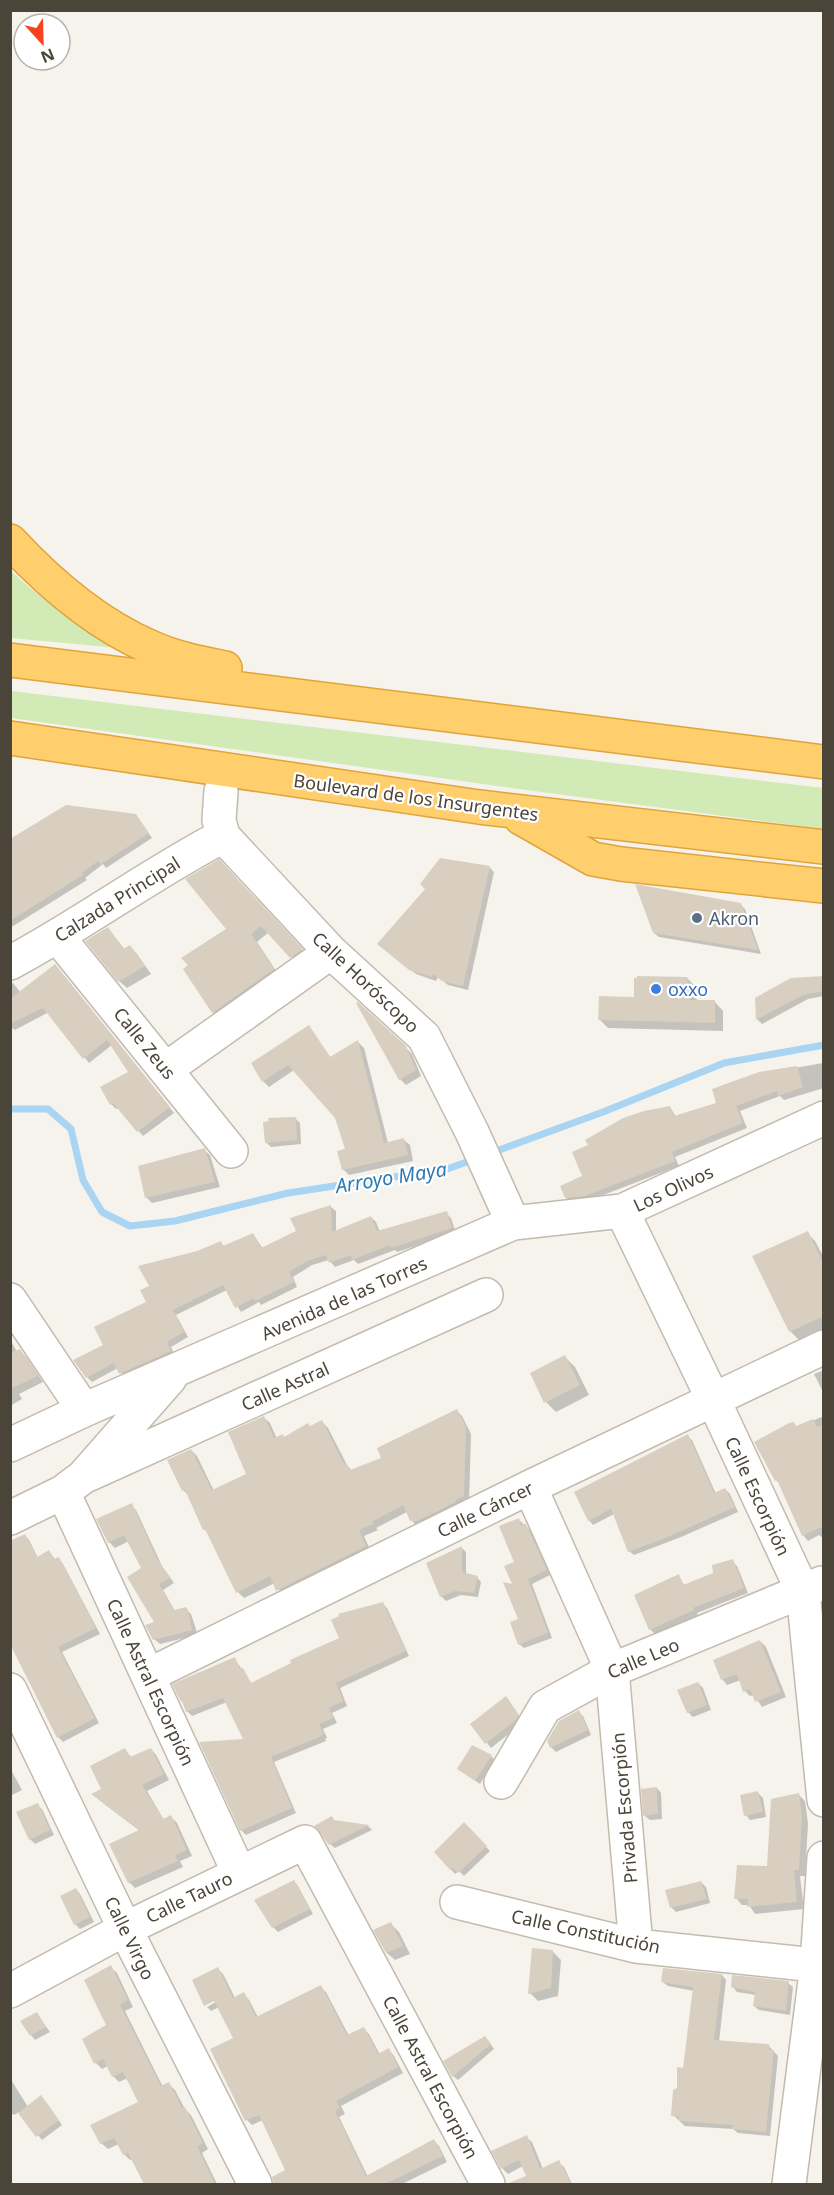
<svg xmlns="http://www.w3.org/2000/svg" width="834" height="2195" font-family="'Noto Sans',sans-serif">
	<rect width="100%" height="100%" fill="#f6f3ec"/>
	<path fill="#d2eab5" d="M10 570C43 602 80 624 118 648L11 638Z
		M11 691 823 788V829L541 792 11 718Z"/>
	<path fill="#0003" d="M140 821 152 838 106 868 103 864 85 878 87 880 10 928V841Z
		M489 867 494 872 468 990 448 985 438 977 436 981 416 974 383 948Z
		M226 868 308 957 299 964 269 932 257 942 280 977 220 1019 213 1012 185 970 228 930Z
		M740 904 745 909 761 954 659 937 654 933Z
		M108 928 125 950 130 947 137 954 151 974 127 988 119 981Z
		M60 971 174 1113 143 1136 119 1108 116 1109 111 1104 102 1088 130 1072 112 1045 89 1063 49 1012 15 1030 10 1027V984L13 983 21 993Z
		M687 978 696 987 697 1002 714 1001 723 1011V1031L608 1028 599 1019 635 999Z
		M824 978V996L808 999 762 1024 757 1019 756 999Z
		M309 1027 331 1058 358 1042 364 1048 388 1143 404 1140 410 1145 413 1161 349 1175 343 1169 346 1151 337 1118 294 1070 269 1087 263 1081Z
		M405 1047 412 1054 421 1076 406 1085 400 1079Z
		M822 1052H824V1088L784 1100 780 1096 740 1111 747 1128 675 1157 679 1166 590 1200 571 1202 566 1198 584 1176 670 1107 676 1117 718 1104 760 1074 823 1063Z
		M295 1118 300 1123 301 1144 271 1147 266 1142Z
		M204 1150 210 1155 220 1187 152 1203 146 1197Z
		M331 1207 336 1211V1232L371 1217 376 1222 380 1232 446 1213 451 1218 456 1233 397 1252 395 1250 358 1264 354 1260 335 1267 329 1260 312 1265 293 1277 297 1287 261 1305 259 1302 241 1312 227 1290 176 1315 188 1337 171 1347 175 1356 125 1378 118 1368 92 1382 87 1377 105 1345 197 1252 221 1243 225 1247 253 1234 263 1249 298 1231Z
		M807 1233 815 1241 824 1258V1328L799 1340 790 1331 754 1257Z
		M10 1339 17 1352 20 1351 26 1357 43 1382 19 1394 22 1399 10 1406Z
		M565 1357 575 1367 589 1395 556 1412 546 1402 532 1374Z
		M824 1370V1394L814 1374Z
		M457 1411 462 1416 471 1434 469 1502 417 1526 411 1520 407 1512 376 1528 378 1530 364 1536 371 1552 283 1596 275 1583 244 1598 238 1592 209 1534 204 1529 190 1497 184 1491 169 1461 191 1450 197 1456 214 1491 248 1475 264 1418 270 1423 277 1439 284 1438 322 1422 328 1428 347 1465 352 1471 383 1459Z
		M824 1416V1539L819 1535 808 1541 803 1535 781 1485 776 1480 794 1424 797 1427Z
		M687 1436 692 1440 716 1494 725 1489 730 1494 738 1512 681 1537 634 1555 629 1551 614 1514 593 1525 589 1520Z
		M131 1505 136 1510 162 1566 174 1583 163 1590 175 1611 185 1609 191 1614 196 1629V1635L160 1644 154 1639 156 1623 143 1568 129 1541 115 1548 109 1542 98 1519Z
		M519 1520 530 1530 550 1575 532 1584 552 1638 524 1648 519 1644 520 1620 514 1586Z
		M25 1536 29 1540 38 1558 49 1552 56 1560 58 1559 63 1564 100 1634 62 1652 99 1723 63 1742 58 1737Z
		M462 1548 466 1552V1575L477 1577 481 1582 478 1597 461 1595 446 1601 441 1596 428 1564Z
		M732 1561 737 1566 748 1593 697 1613 698 1615 655 1634 650 1629 678 1576 685 1586 715 1574Z
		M382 1603 387 1608 409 1656 340 1688 347 1706 332 1713 337 1723 323 1729 327 1738 325 1739 326 1741 274 1762 296 1813 246 1835 242 1831 201 1743 245 1741 227 1702 192 1716 187 1711 174 1685 234 1658 252 1684 341 1639Z
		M760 1641 766 1647 786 1697 762 1707 754 1695 750 1696 745 1691 741 1680 727 1685 722 1679Z
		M698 1683 703 1688 711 1710 693 1717 688 1712Z
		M510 1703 522 1720 520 1725 491 1748 472 1724Z
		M578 1712 583 1716 591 1735 556 1752 551 1747Z
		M151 1749 156 1755 169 1780 147 1791 164 1820 171 1817 177 1823 192 1856 180 1861 183 1867 135 1888 129 1882 140 1831 99 1800 125 1750 132 1758Z
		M491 1756 495 1760 480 1784 459 1769Z
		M10 1768 22 1790 10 1796Z
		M657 1788 661 1793 662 1819 650 1820 645 1816Z
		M758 1793 763 1798 766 1817 750 1820 746 1815Z
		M798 1794 805 1801 808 1824 805 1876H800L804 1909 755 1914 749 1905H742L736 1898 768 1868Z
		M37 1805 42 1809 54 1835 35 1844 30 1839Z
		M335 1822 368 1826 372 1830 335 1848 330 1844Z
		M464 1824 490 1851 464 1876 459 1871 455 1874 436 1852Z
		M294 1881 298 1886 313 1914 278 1932 273 1927Z
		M701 1882 706 1887 710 1903 676 1912 671 1907Z
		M76 1889 80 1894 94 1922 80 1929 75 1924Z
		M391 1924 399 1932 410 1954 395 1960 387 1953Z
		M553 1952 561 1960 558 1996 538 2001 530 1993Z
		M110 1967 117 1973 133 2007 125 2011 163 2087 169 2084 175 2090 185 2109 191 2115 208 2149 202 2153 217 2184H145L133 2159 130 2160 124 2154 119 2144 108 2149 101 2143 140 2102 128 2078 119 2082 113 2076 108 2066 102 2069 96 2063 108 2025Z
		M218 1969 223 1974 235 1998 244 1994 249 2000 258 2017 320 1987 326 1992 349 2036 363 2029 369 2034 380 2055 389 2050 394 2056 403 2073 341 2106 345 2114 339 2117 368 2177 434 2141 439 2146 447 2162 402 2184H279L275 2177 287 2171 263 2120 252 2125 247 2120 235 2039 219 2007 211 2011 207 2007 221 1999 220 1997 205 2005 194 1981Z
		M722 1975 726 1980 719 2042 768 2045 778 2056 770 2136 738 2133 733 2129 685 2126 673 2115 684 2069 694 1991 668 1986 663 1982Z
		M788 1983 793 1987 790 2015 759 2010 754 2006 756 1995 737 1992 733 1987Z
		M37 2014 50 2032 35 2040 31 2035Z
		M489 2042 494 2049 458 2080 453 2076Z
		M10 2078 28 2107 45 2101 62 2125 42 2140 19 2112 14 2115 10 2112Z
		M526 2137 532 2142 543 2169 558 2162 564 2167 572 2184H532L523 2166 508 2174 503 2169 494 2151Z"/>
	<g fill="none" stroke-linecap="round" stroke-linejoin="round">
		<path stroke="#a9d4f2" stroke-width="7" d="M10 1109H48L71 1129 83 1180 102 1212 130 1226 175 1221 288 1193 447 1169 475 1159
			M491 1153 603 1112 724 1063 824 1045"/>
	</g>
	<path fill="#d8cfc1" d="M66 805 136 814 149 833 101 864 98 861 82 873 83 875 10 921V839Z
		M440 858 490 866 463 986 442 981 433 974 431 977 409 970 377 944 425 889 420 884Z
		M219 859 303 949 290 958 261 926 251 934 274 969 212 1013 183 969 188 965 181 958 226 929 185 879Z
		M635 884 741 903 758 950 653 933Z
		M108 927 123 949 130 945 145 966 118 982 85 941Z
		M55 964 170 1107 137 1132 113 1103 110 1105 100 1087 128 1072 107 1040 83 1059 43 1008 10 1024V999Z
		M637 976 687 977 689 1000H715V1023L598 1020 599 996 634 997V978H637Z
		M824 976V991L803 995 756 1020 755 998 791 978Z
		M358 1002 406 1046 416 1070 399 1080 356 1003Z
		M309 1025 330 1057 358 1040 384 1143 404 1138 408 1155 342 1170 337 1151 345 1149 335 1118 288 1065 262 1082 251 1063Z
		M797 1066 803 1087 778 1096 777 1091 736 1106 743 1123 672 1152 675 1161 585 1196 565 1198 560 1186 582 1176 572 1152 588 1145 585 1140 623 1118 644 1111 670 1106 674 1116 716 1103 712 1089 759 1072Z
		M296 1117 297 1140 265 1143 263 1122 269 1121 268 1118Z
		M205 1148 215 1182 145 1198 138 1166Z
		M331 1205 332 1232 371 1216 377 1231 447 1211 452 1228 391 1248 390 1245 352 1260 351 1255 329 1263 326 1255 307 1261 289 1272 294 1282 255 1301 254 1298 235 1308 223 1285 173 1310 184 1332 167 1342 171 1351 119 1374 114 1363 86 1378 73 1360 103 1345 94 1327 146 1302 140 1290 149 1286 138 1266 197 1251 221 1241 223 1246 253 1233 261 1248 296 1231 290 1218Z
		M808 1231 824 1265V1316L789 1332 752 1256Z
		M20 1349 38 1376 10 1389V1353Z
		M565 1355 580 1385 544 1403 530 1373Z
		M457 1409 466 1427 464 1496 455 1500 456 1502 417 1521H410L403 1505 372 1522 373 1524 359 1530 366 1546 276 1591 270 1576 236 1593 205 1529 203 1530 185 1490 182 1491 167 1460 191 1449 212 1490 246 1474 228 1432 264 1416 274 1438 283 1434 284 1437 308 1423 310 1426 322 1420 344 1464 346 1463 350 1470 381 1458 377 1448Z
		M813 1419 817 1427 824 1424V1526L802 1536 777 1480 775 1481 754 1442 789 1423 794 1422 796 1426Z
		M688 1434 714 1493 725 1488 735 1507 663 1539 628 1552 611 1509 588 1521 574 1492Z
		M132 1503 157 1559 170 1578 159 1584 174 1610 186 1607 188 1610 192 1630 153 1640 145 1625 154 1622 127 1577 141 1568 124 1535 108 1543 96 1519Z
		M519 1518 521 1525 526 1524 547 1570 528 1579 548 1633 518 1645 510 1622 518 1619 503 1582 512 1584 504 1566 514 1562 499 1526Z
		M25 1534 37 1557 49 1550 54 1559 59 1557 96 1628 58 1647 95 1718 57 1738 10 1644V1541Z
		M462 1546V1572L478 1576 474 1593 455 1591 440 1597 426 1563Z
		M733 1559 744 1588 693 1608 694 1610 649 1630 634 1595 679 1574 683 1585 713 1573 712 1565Z
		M383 1602 406 1651 336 1683 343 1701 329 1708 333 1718 319 1724 324 1734 321 1735 322 1736 271 1757 292 1808 240 1831 199 1742 243 1739 223 1698 186 1712 182 1701 181 1702 172 1684 235 1657 240 1669 243 1668 251 1683 291 1663 290 1660 339 1638 331 1620 339 1616 338 1614Z
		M760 1640 781 1692 755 1702 750 1689 743 1692 737 1674 721 1680 713 1660Z
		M698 1682 707 1705 687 1713 677 1690Z
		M506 1696 519 1715 515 1721 485 1744 470 1724Z
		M579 1710 588 1730 550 1748 547 1741 559 1721Z
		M472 1745 492 1755 475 1781 457 1769Z
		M125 1748 130 1757 151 1748 164 1774 142 1785 163 1819 171 1815 187 1850 175 1855 178 1861 128 1883 109 1844 139 1830 91 1794 101 1789 90 1766Z
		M657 1787 658 1814 643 1816 641 1789Z
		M758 1791 763 1812 744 1816 740 1795Z
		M799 1793 802 1816 799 1870H794L797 1902 747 1907 748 1899H734L737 1865 767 1866 771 1799Z
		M38 1803 50 1830 29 1840 16 1812Z
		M332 1816 334 1820 369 1825 329 1845 314 1826Z
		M464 1822 487 1846 458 1873 453 1868 450 1870 434 1852Z
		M294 1880 310 1909 272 1928 254 1900Z
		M701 1881 707 1899 670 1908 665 1890Z
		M76 1888 90 1917 74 1925 60 1896Z
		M391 1922 403 1946 386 1953 373 1930Z
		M532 1948 553 1950 551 1988 528 1994Z
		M111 1965 128 2000 120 2005 161 2086 169 2082 182 2108 185 2107 203 2143 197 2146 215 2184H144L128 2153 123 2155 114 2138 100 2144 90 2125 138 2102 123 2072 112 2077 103 2059 94 2064 82 2039 106 2025 84 1980Z
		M218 1967 233 1998 244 1992 256 2017 321 1985 347 2035 364 2027 378 2054 389 2048 398 2067 336 2101 340 2108 335 2111 366 2176 434 2139 443 2156 385 2184H274L272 2177 285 2170 259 2115 245 2121 210 2049 233 2038 214 2001 204 2006 192 1980Z
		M663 1968 722 1974 714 2040 769 2044V2050H774L766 2132 731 2129 733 2125 679 2121V2117L671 2116 673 2090 677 2088V2067L683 2068 693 1987 661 1982Z
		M732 1975 789 1981 786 2011 753 2006 755 1992 731 1987Z
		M37 2012 46 2027 30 2036 20 2021Z
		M485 2036 491 2044 452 2077 443 2061Z
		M41 2095 59 2120 36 2137 18 2113Z
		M527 2135 540 2169 559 2160 571 2184H507L526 2176 519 2160 501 2169 491 2151Z"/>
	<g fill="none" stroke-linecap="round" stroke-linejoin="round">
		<g stroke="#c2bbae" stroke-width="36">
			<path id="minor" d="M221 791 219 820 223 836 331 952 424 1037 472 1132 513 1223
				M58 937 231 1151
				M10 963C83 924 150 874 223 836
				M166 1069 331 952
				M622 1211 713 1399 803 1592 824 1800
				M10 1300 84 1410
				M10 1445 84 1410 513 1223 622 1211 824 1118
				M83 1477 486 1295
				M530 1487 612 1670 636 1946
				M63 1492 239 1873
				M10 1518 63 1492 83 1477 170 1378
				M149 1675 530 1487 824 1347
				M10 1690 125 1929 255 2184
				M501 1782 545 1707 612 1670 822 1583
				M457 1902 636 1946 824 1966
				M10 1991 125 1929 305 1842 488 2184
				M789 2184 817 1965 824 1858"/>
		</g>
		<g stroke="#e0a43c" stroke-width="36">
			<path id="highway" d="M10 541C49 583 97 624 150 647 174 658 200 663 225 668
				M10 660 824 762
				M10 738 479 807 824 847
				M521 818 593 859 621 864 824 886"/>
		</g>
		<use href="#minor" stroke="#fff" stroke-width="33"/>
		<use href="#highway" stroke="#ffcf6e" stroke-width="33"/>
	</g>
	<circle fill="#5c6f8a" stroke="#fff" stroke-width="2" cx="697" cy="918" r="6"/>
	<circle fill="#3f7fe0" stroke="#fff" stroke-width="2" cx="656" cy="989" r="6"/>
	<g text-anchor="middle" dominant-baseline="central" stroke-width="4.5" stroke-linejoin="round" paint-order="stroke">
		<g font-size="18" fill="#4b4439" stroke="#fff">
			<text transform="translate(416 797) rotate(8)">Boulevard de los Insurgentes</text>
			<text transform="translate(117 899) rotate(-32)">Calzada Principal</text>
			<text transform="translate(366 982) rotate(43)">Calle Horóscopo</text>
			<text transform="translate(145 1043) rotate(51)">Calle Zeus</text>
			<text transform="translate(673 1188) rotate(-25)">Los Olivos</text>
			<text transform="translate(344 1298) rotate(-24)">Avenida de las Torres</text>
			<text transform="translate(285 1386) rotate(-24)">Calle Astral</text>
			<text transform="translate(758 1496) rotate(65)">Calle Escorpión</text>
			<text transform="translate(485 1509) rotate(-26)">Calle Cáncer</text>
			<text transform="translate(643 1658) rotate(-23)">Calle Leo</text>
			<text transform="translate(151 1682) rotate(65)">Calle Astral Escorpión</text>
			<text transform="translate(624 1808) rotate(-95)">Privada Escorpión</text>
			<text transform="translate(189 1897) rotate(-26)">Calle Tauro</text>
			<text transform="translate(586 1931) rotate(12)">Calle Constitución</text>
			<text transform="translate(130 1938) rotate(64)">Calle Virgo</text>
			<text transform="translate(431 2077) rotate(62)">Calle Astral Escorpión</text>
		</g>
		<g font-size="18" fill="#4e5e75" stroke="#fff" text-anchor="start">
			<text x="709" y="918">Akron</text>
		</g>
		<g font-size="18" fill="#366cbe" stroke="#fff" text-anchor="start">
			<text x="668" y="989">oxxo</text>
		</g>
		<g font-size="20" font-style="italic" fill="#2e7ab2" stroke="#fff">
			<text transform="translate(391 1177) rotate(-9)">Arroyo Maya</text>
		</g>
	</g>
	<rect width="834" height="2195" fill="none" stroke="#4b4439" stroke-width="24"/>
	<g transform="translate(42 42) rotate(158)"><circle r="28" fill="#ffffff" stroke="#b7b4b0" stroke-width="1.5"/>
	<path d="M0-4.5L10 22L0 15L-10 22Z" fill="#fc3f1d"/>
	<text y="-9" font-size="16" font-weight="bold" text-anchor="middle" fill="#4b4439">N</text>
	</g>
</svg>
